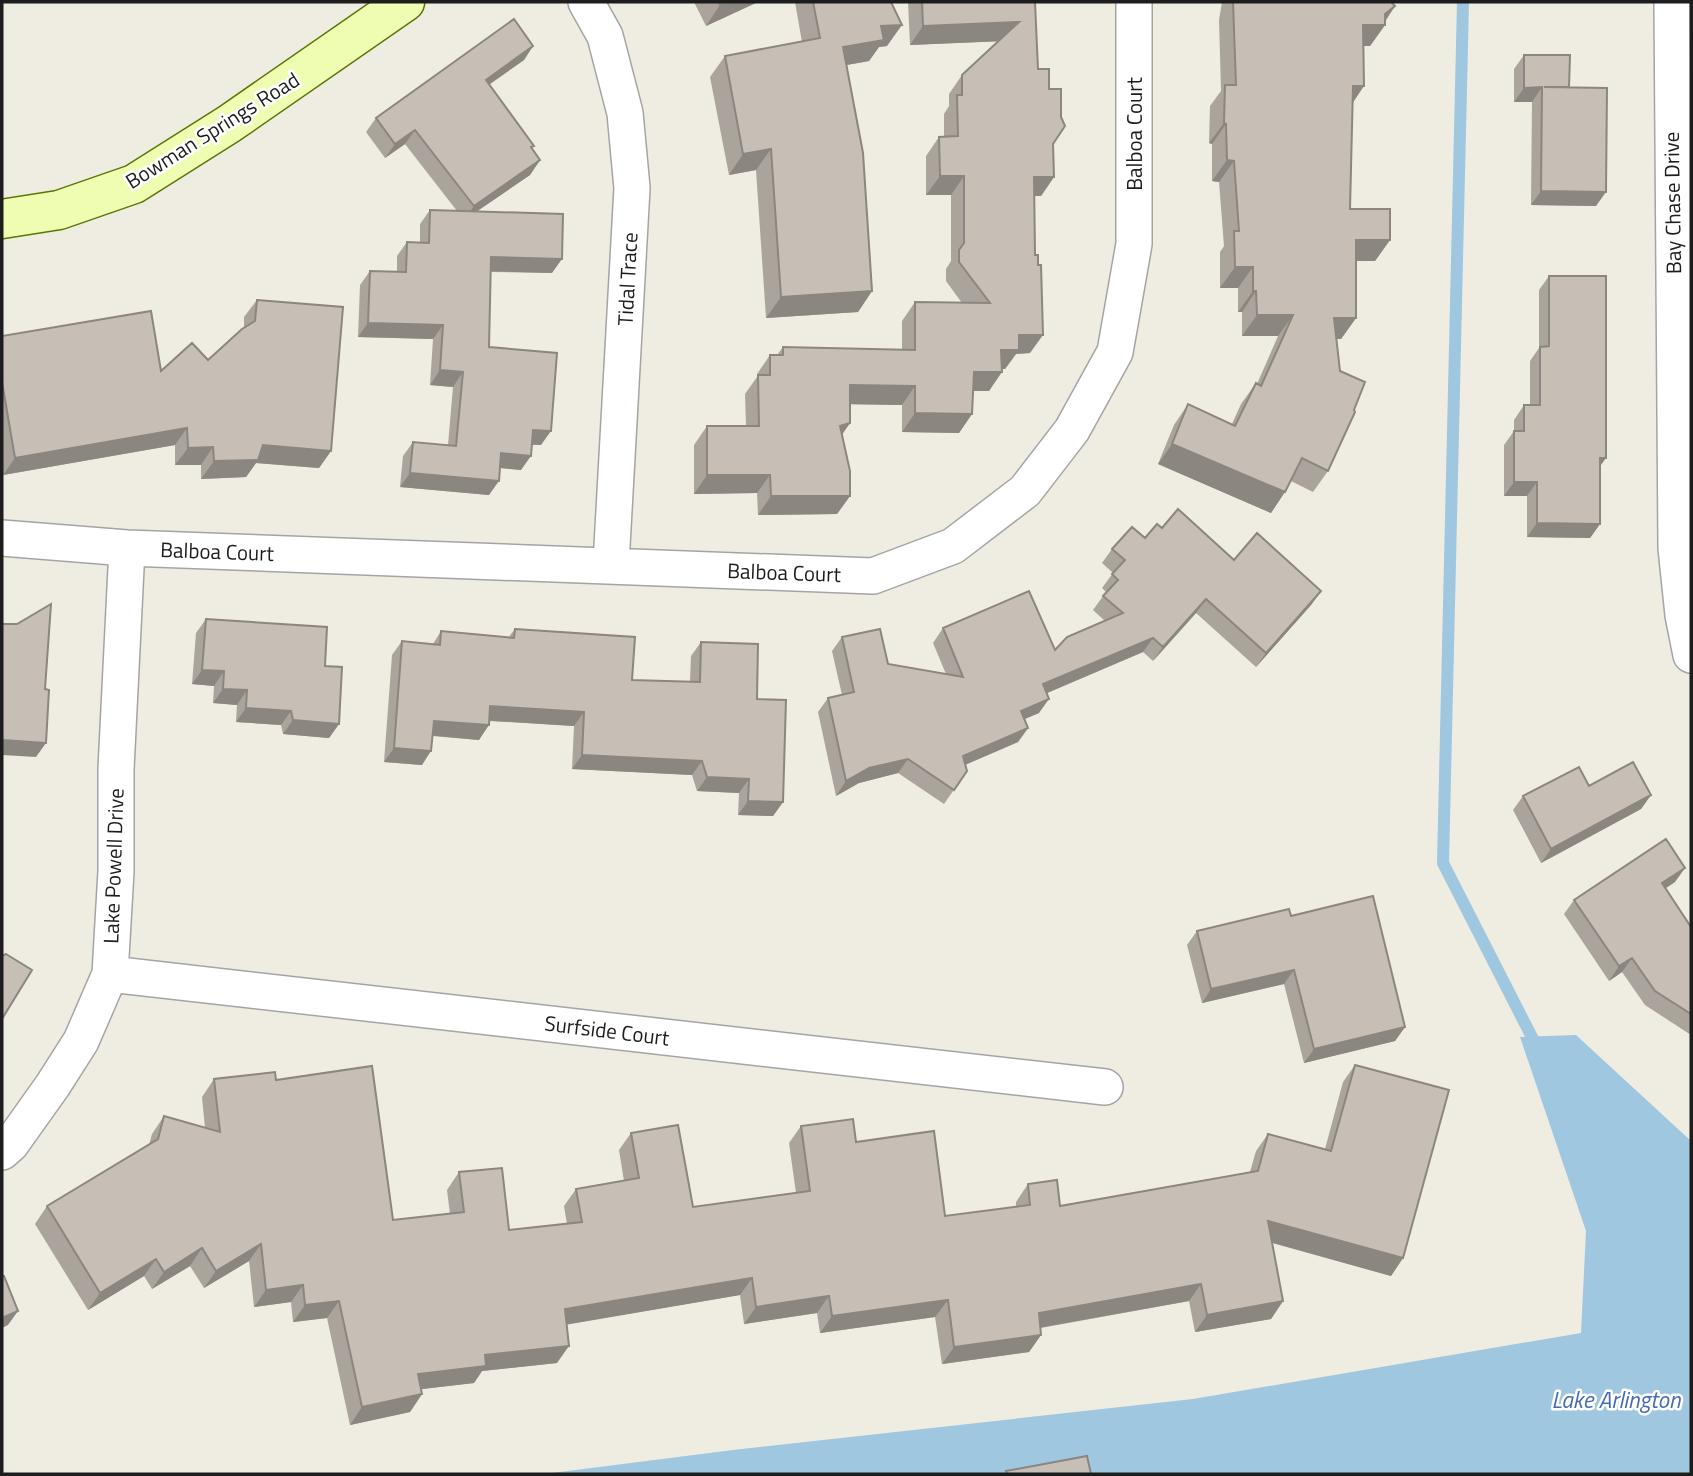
<svg xmlns="http://www.w3.org/2000/svg" width="1693" height="1476" font-family="'Titillium Web',sans-serif">
	<rect width="100%" height="100%" fill="#efece2"/>
	<path fill="#9fc7df" d="M1576 1035 1691 1141V1474H544L733 1450 1193 1399 1581 1333 1586 1231 1520 1037Z"/>
	<g fill="none" stroke-linecap="round" stroke-linejoin="round">
		<path stroke="#9fc7df" stroke-width="12" d="M1463 2 1443 863 1538 1049"/>
		<g stroke="#a4a4a4" stroke-width="38">
			<path id="street" d="M586 2 605 36 625 113 632 188 611 564
				M1672 2 1676 548 1683 615 1691 655
				M2 538 127 548 873 576 953 546 1025 491 1072 430 1115 352 1134 244V2
				M110 974 1105 1087
				M2 1152 11 1144 53 1085 81 1041 110 974 116 871V769L127 548"/>
		</g>
		<g stroke="#597700" stroke-width="41">
			<path id="secondary" d="M2 219 59 210 134 184 229 124 405 2"/>
		</g>
		<use href="#street" stroke="#fff" stroke-width="35"/>
		<use href="#secondary" stroke="#eefdb2" stroke-width="38"/>
	</g>
	<path fill="#aba49c" d="M694 2H758L706 26Z
		M795 2H891L887 46 879 47 869 61 847 65 872 291 858 312 766 318 756 170 729 175 710 77 725 56 802 42Z
		M908 2H1035L1038 69 1049 89 1053 144 1054 177 1041 196H1034L1030 353 1016 354 1005 369H1002L989 391H973L972 414 959 433 902 432V405L850 404V423L842 434 850 496 837 514 758 515 757 493 694 494V445L707 426H746L745 394 757 377V374L770 355H777L783 347 902 350V321L915 302 962 303 946 281V269L951 261V195H926V156L939 137H944V114L949 106V94L962 75 999 41 910 45Z
		M1222 2H1391L1395 6 1385 22V25L1370 46H1364L1352 104 1350 209 1390 240 1375 261H1356V318L1341 339H1337L1328 471 1313 492 1291 481 1271 513 1158 464 1174 425 1188 404 1232 424 1241 404 1256 383 1257 384 1278 336H1242V312H1238V288H1220V252L1224 246 1219 182 1212 181V144L1209 143 1210 106 1221 91 1219 20Z
		M533 46 524 60 489 84 540 160 530 175 476 212 552 273 491 272 489 347 541 445H532L521 470 500 468 489 495 400 487 403 456 413 442 448 445 453 387 430 385 433 339 358 337 360 285 370 271 397 272V256L407 242 420 243V224L430 210 457 211 405 144 385 158 366 132 376 118Z
		M1524 55 1569 88 1596 206 1531 205 1532 102H1514V69Z
		M1549 276 1600 467V524L1590 538 1527 537V496H1504V445L1514 431V420L1524 405H1530V361L1539 348V290Z
		M257 300 331 451 319 468 256 463 246 477 201 479V465H175V445L3 475 2 468V336L161 371 208 360 244 328V317Z
		M1162 528 1234 560 1321 591 1311 605 1256 667 1196 613 1153 661 1143 652 1047 693 1039 713 1024 719 1028 728 1018 742 965 765 967 771 944 804 898 773 859 783 836 796 818 712 828 698 842 695 832 651 842 637 888 664 946 674 933 643 943 628 1055 650 1105 621 1093 610 1106 592 1102 588 1113 573 1102 563 1112 549 1145 538Z
		M206 619 325 666 339 724 329 738 283 734 281 725 236 722 237 705 213 703 214 686 192 684 196 633Z
		M515 629 632 680 690 682 691 656 701 642 757 699 783 802 773 816 738 815 739 793 697 791 692 775 572 769 574 726 489 721 479 740 433 736 422 765 384 762 392 655 402 641 433 644 441 631 508 638Z
		M1589 786 1651 795 1641 809 1541 863 1513 810 1523 796Z
		M1675 882 1666 888 1691 927V1035L1645 1005 1622 972 1609 981 1564 914 1574 900Z
		M1291 916 1405 1027 1395 1041 1304 1063 1284 984 1202 1003 1187 945 1197 931Z
		M1355 1065 1403 1258 1391 1276 1272 1243 1283 1301 1271 1319 1195 1332 1189 1301 1041 1328V1335L1029 1352 942 1364 935 1317 820 1333 817 1313 744 1324 740 1295 567 1324 557 1363 482 1371 474 1383 421 1389 422 1394 410 1412 350 1425 327 1318 293 1322 291 1302 254 1307 249 1261 204 1288 190 1266 152 1289 144 1276 88 1310 35 1224 47 1206 149 1145 152 1134 164 1116 205 1128 202 1097 214 1079 276 1080 393 1220 450 1214 447 1190 459 1172 509 1230 567 1224 564 1206 576 1189 624 1181 619 1150 631 1133 693 1207 796 1193 789 1143 801 1126 856 1142 945 1216 1016 1207V1202L1028 1184 1060 1206 1250 1172 1256 1151 1268 1134 1325 1149 1343 1082Z"/>
	<path fill="#8b867f" d="M728 2H758L706 26 720 5Z
		M1395 6 1382 25H1385L1370 46H1349L1363 25 1385 14Z
		M1019 22 1006 41 910 45 923 26Z
		M902 25 887 46 879 47 869 61 829 68 843 47 881 26Z
		M533 46 524 60 476 94 486 80Z
		M1353 86H1364L1350 107Z
		M1542 87 1532 102H1514L1524 88Z
		M1224 123 1226 124 1212 144 1209 143Z
		M415 130 405 144 385 158 395 144Z
		M771 149 756 170 729 175 743 154Z
		M540 160 530 175 464 220 474 206Z
		M1227 160 1234 161 1219 182 1212 181Z
		M940 176H964L951 195H926Z
		M1034 177H1054L1041 196H1021Z
		M1541 191 1606 192 1596 206 1531 205Z
		M1356 240H1390L1375 261H1341Z
		M491 257 562 259 552 273 481 271Z
		M1235 267H1253L1238 288H1220Z
		M872 291 858 312 766 318 781 297Z
		M1253 291H1256L1242 312H1238Z
		M1257 315H1293L1278 336H1242Z
		M1334 318H1356L1341 339H1320Z
		M368 323 443 325 433 339 358 337Z
		M1019 335H1043L1030 353 1016 354 1005 369 988 368 1001 350Z
		M440 370 463 372 453 387 430 385Z
		M974 372H1002L989 391H961Z
		M850 385 915 386 902 405 836 404Z
		M915 413 972 414 959 433 902 432Z
		M850 423 837 442 840 426Z
		M187 428 175 445 3 475 15 458Z
		M533 430 551 431 541 445 523 444Z
		M1172 444 1285 492 1271 513 1158 464Z
		M263 445 331 451 319 468 256 463 246 477 201 479 214 461Z
		M213 447 201 465H175L188 448Z
		M501 453 531 456 521 470 491 467Z
		M1600 458H1606L1596 472Z
		M410 473 499 481 489 495 400 487Z
		M707 475H770L757 493 694 494Z
		M1514 482H1537L1527 496H1504Z
		M771 496H850L837 514 758 515Z
		M1537 523 1600 524 1590 538 1527 537Z
		M1321 591 1311 605 1256 667 1266 653Z
		M1206 599 1196 613 1153 661 1163 647Z
		M1153 638 1143 652 1033 699 1043 684Z
		M202 670 224 671 214 686 192 684Z
		M223 689 247 690 237 705 213 703Z
		M1049 699 1039 713 1011 725 1021 711Z
		M490 706 584 712 574 726 480 720Z
		M246 708 291 711 281 725 236 722Z
		M293 720 339 724 329 738 283 734Z
		M434 721 489 725 479 740 425 735Z
		M1028 728 1018 742 953 770 963 756Z
		M2 740 46 743 36 757 2 755Z
		M394 748 431 751 422 765 384 762Z
		M582 755 702 761 692 775 572 769Z
		M908 759 898 773 859 783 836 796 846 781 869 768Z
		M707 777 749 779 739 793 697 791Z
		M1651 795 1641 809 1541 863 1551 849Z
		M748 801 783 802 773 816 738 815Z
		M1685 868 1675 882 1652 897 1662 883Z
		M1632 958 1622 972 1609 981 1619 966Z
		M1294 970 1284 984 1202 1003 1211 989Z
		M1405 1027 1395 1041 1304 1063 1314 1049Z
		M1268 1221 1403 1258 1391 1276 1256 1238Z
		M261 1244 249 1261 204 1288 216 1271Z
		M202 1248 190 1266 152 1289 164 1272Z
		M156 1259 144 1276 88 1310 100 1293Z
		M752 1278 740 1295 553 1327 565 1309Z
		M1201 1284 1189 1301 1026 1330 1039 1313Z
		M303 1285 291 1302 254 1307 266 1290Z
		M829 1296 817 1313 744 1324 756 1307Z
		M948 1300 935 1317 820 1333 832 1316Z
		M339 1301 327 1318 293 1322 305 1305Z
		M1283 1301 1271 1319 1195 1332 1207 1315Z
		M18 1311 8 1325 2 1328V1318Z
		M1041 1335 1029 1352 942 1364 954 1347Z
		M569 1346 557 1363 482 1371 474 1383 406 1391 418 1374 485 1355Z
		M422 1394 410 1412 350 1425 362 1407Z"/>
	<path fill="#c7bfb5" stroke="#8b867f" stroke-width="2" d="M719 2H728L720 5Z
		M813 2H891L902 25 881 26 884 40 843 47 863 153 872 291 781 297 771 149 743 154 725 56 820 38Z
		M922 2H1035L1038 69H1049V89H1061V117L1065 126 1053 144 1054 177H1034L1035 255H1038V265H1041L1043 335H1019V350H1001L1002 372H974L972 414 915 413V386L850 385V423L840 426 850 471V496H771L770 475H707V426H759L758 375H770V355H783V347L915 350V302L990 303 959 262V250L964 243V176H940L939 137 958 136 957 95H962V75L1019 22 923 26Z
		M1233 2H1391L1395 6 1385 14V25H1363L1364 86H1353L1350 209H1390V240H1356V318H1334L1340 371 1365 382 1354 410 1355 412 1328 471 1302 458 1285 492 1172 444 1188 404 1235 426 1256 383 1261 386 1293 315H1257L1256 291H1253V267H1235L1234 231H1239L1234 161 1227 160 1226 124 1224 123 1225 85H1236Z
		M514 19 533 46 486 80 534 146 531 147 540 160 474 206 415 130 395 144 376 118Z
		M1524 55H1570L1569 87H1544L1607 88 1606 192 1541 191 1542 87 1524 88Z
		M430 210 563 214 562 259 491 257 489 347 557 353 551 431 533 430 531 456 501 453 499 481 410 473 413 442 456 446 463 372 440 370 443 325 368 323 370 271 406 272 407 242 429 243Z
		M1549 276H1606V458H1600V524L1537 523V482H1514V431H1524V405H1540V347L1549 346Z
		M257 300 343 307 331 451 263 445 258 460 214 461 213 447 188 448 187 428 15 458 2 382V336L151 311 161 371 192 343 208 360 242 329 255 321Z
		M1178 509 1234 560 1257 533 1321 591 1266 653 1206 599 1163 647 1153 638 1043 684 1049 699 1021 711 1028 728 963 756 967 771 954 790 908 759 869 768 846 781 828 698 854 692 842 637 880 629 888 664 963 677 943 628 1029 591 1055 650 1067 637 1123 613 1103 596 1118 580 1112 574 1125 560 1112 549 1132 527 1145 538 1157 524 1162 528Z
		M51 604 45 689 49 690 46 743 2 740V624H17Z
		M206 619 327 627 325 666 342 667 339 724 293 720 291 711 246 708 247 690 223 689 224 671 202 670Z
		M515 629 635 637 632 680 700 682 701 642 758 644 757 699 786 700 783 802 748 801 749 779 707 777 702 761 582 755 584 712 490 706 489 725 434 721 431 751 394 748 402 641 440 645 441 631 514 638Z
		M1633 762 1651 795 1551 849 1523 796 1579 767 1589 786Z
		M1666 839 1685 868 1662 883 1691 927V1014L1655 991 1632 958 1619 966 1574 900Z
		M1373 896 1405 1027 1314 1049 1294 970 1211 989 1197 931 1289 909 1291 916Z
		M6 954 32 970 2 1019V956Z
		M1355 1065 1449 1090 1403 1258 1268 1221 1283 1301 1207 1315 1201 1284 1039 1313 1041 1335 954 1347 948 1300 832 1316 829 1296 756 1307 752 1278 565 1309 569 1346 485 1355 486 1366 418 1374 422 1394 362 1407 339 1301 305 1305 303 1285 266 1290 261 1244 216 1271 202 1248 164 1272 156 1259 100 1293 47 1206 158 1139 164 1116 220 1132 214 1079 275 1072 276 1080 372 1066 393 1220 464 1212 459 1172 502 1168 509 1230 582 1222 576 1189 639 1178 631 1133 678 1125 693 1207 810 1191 801 1126 853 1119 856 1142 934 1131 945 1216 1030 1205 1028 1184 1057 1180 1060 1206 1258 1171 1268 1134 1331 1151Z
		M2 1276H4L18 1311 2 1318Z
		M1087 1456 1091 1474H1007L1006 1471Z"/>
	<g text-anchor="middle" dominant-baseline="central" stroke-width="5" stroke-linejoin="round" paint-order="stroke">
		<g font-size="21" fill="#1d1d1d" stroke="#fff">
			<text transform="translate(212 130) rotate(-32)">Bowman Springs Road</text>
			<text transform="translate(1134 134) rotate(-90)">Balboa Court</text>
			<text transform="translate(1672 203) rotate(-91)">Bay Chase Drive</text>
			<text transform="translate(627 279) rotate(-87)">Tidal Trace</text>
			<text transform="translate(217 551) rotate(2)">Balboa Court</text>
			<text transform="translate(784 572) rotate(2)">Balboa Court</text>
			<text transform="translate(113 866) rotate(-88)">Lake Powell Drive</text>
			<text transform="translate(607 1030) rotate(7)">Surfside Court</text>
		</g>
		<g font-size="23" font-style="italic" fill="#456bb1" stroke="#fff">
			<text x="1616" y="1399">Lake Arlington</text>
		</g>
	</g>
	<rect width="1693" height="1476" fill="none" stroke="#1d1d1d" stroke-width="7"/>
</svg>
